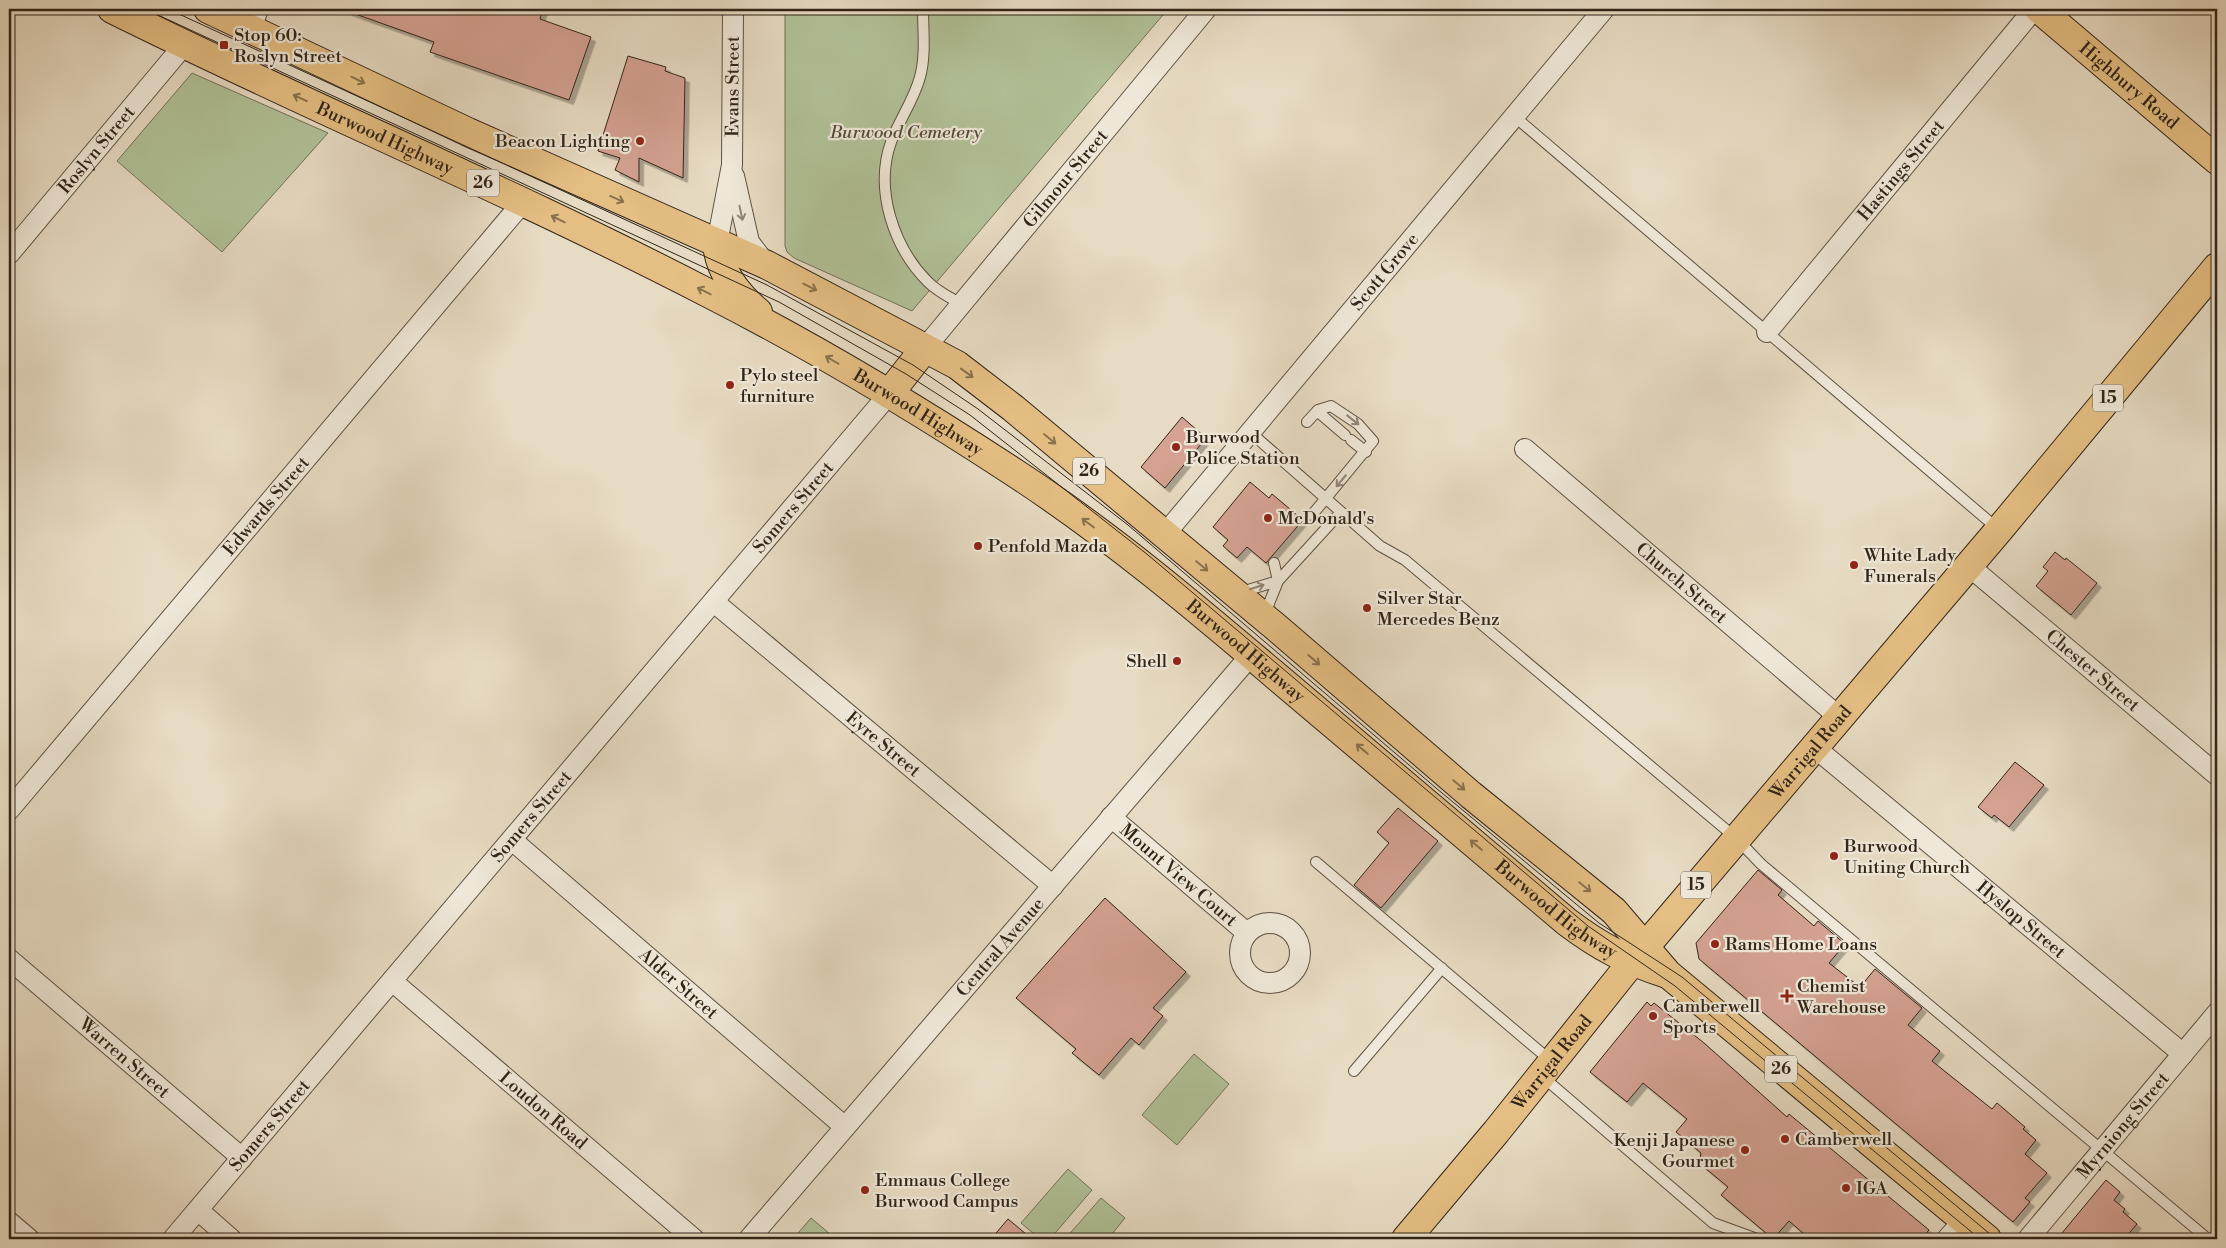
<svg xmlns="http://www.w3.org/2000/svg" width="2226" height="1248" font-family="'Libre Bodoni',serif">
	<defs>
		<filter id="shadow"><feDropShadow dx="4.5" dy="4.5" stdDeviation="0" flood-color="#0004"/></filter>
	</defs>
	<rect width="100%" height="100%" fill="#e7dbc3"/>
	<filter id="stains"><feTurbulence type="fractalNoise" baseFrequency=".004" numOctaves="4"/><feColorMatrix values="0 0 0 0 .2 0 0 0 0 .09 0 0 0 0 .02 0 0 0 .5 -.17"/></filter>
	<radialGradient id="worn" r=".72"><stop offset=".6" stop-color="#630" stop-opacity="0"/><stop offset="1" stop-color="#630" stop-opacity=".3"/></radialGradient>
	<path fill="#b1c198" stroke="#717258" d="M785 9H1168L912 311 794 258 787 252 785 246Z
		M192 73 328 133 222 252 117 161Z
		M1194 1054 1229 1084 1177 1145 1142 1115Z
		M1068 1169 1092 1190 1050 1239H1040L1021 1223Z
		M1101 1198 1125 1218 1108 1239H1065Z
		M811 1218 836 1239H793Z"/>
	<path fill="#d4a192" stroke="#312418" filter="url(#shadow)" d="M347 9H543L540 19 591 37 569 100 430 52 434 42 347 11Z
		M628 56 666 67 665 71 685 78 683 178 639 158V182L615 170 620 158 598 151Z
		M1182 417 1206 438 1165 488 1141 467Z
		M1250 482 1269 498 1272 494 1303 520 1266 563 1247 547 1237 558 1223 546 1228 540 1213 527Z
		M2055 552 2065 560 2066 558 2097 583 2071 615 2036 586 2048 571 2043 567Z
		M2015 762 2044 785 2009 827 1994 815 1992 818 1978 807Z
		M1398 808 1438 841 1381 908 1354 885 1389 843 1377 832Z
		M1758 870 1782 890 1778 895 1814 926 1818 921 1845 944 1829 963 1860 987 1875 969 1922 1008 1908 1025 1940 1051 1932 1061 1992 1109 1997 1103 2025 1127 2023 1129 2036 1140 2025 1154 2047 1173 2025 1198 2030 1202 2013 1222 1699 959 1696 943Z
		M1105 898 1186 972 1153 1008 1163 1016 1139 1045 1131 1038 1099 1075 1072 1053 1076 1049 1016 998Z
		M1647 1002 1651 1006 1654 1003 1704 1043 1787 1117 1789 1114 1929 1230 1921 1239H1810L1789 1221 1773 1239 1721 1195 1728 1187 1699 1163 1701 1153 1676 1132 1687 1119 1643 1083 1627 1102 1590 1072Z
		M2106 1180 2120 1192 2114 1200 2125 1209 2123 1212 2137 1224 2124 1239H2057Z
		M1008 1219 1032 1239H991Z"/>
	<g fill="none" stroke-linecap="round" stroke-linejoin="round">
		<g stroke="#5e5243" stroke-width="12">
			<path id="service" d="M923 9C923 31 926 55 920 77 914 100 899 120 891 142 874 190 894 248 928 282 938 292 951 298 963 305
				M1514 116 1998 529
				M1317 411 1345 435
				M1307 422 1318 410 1331 406 1358 424 1373 441 1312 515
				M1250 432 1380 546 1405 560 1736 838 1761 864 2208 1239
				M1351 440 1366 452
				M1274 563 1278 581
				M1238 593 1278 581
				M1264 616 1278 581 1341 512
				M1316 862 1551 1061
				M1354 1071 1442 968
				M1543 1077 1713 1223 1757 1239"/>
		</g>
		<g stroke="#5e5243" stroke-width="22">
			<g id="minor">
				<path d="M251 29 258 9"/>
				<path d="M734 176 749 242 765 263"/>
				<path id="s1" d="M717 243 732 165 733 9"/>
				<path id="s2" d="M9 254 184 45"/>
				<path id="s3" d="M1767 332 2034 9"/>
				<path id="s4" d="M925 348 1206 9"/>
				<path id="s5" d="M1525 449 1839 717"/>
				<path id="s6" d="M1165 534 1604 9"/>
				<path id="s7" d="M1969 566 2217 775"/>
				<path id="s8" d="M714 602 1053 886"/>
				<path id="s9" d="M1813 746 2183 1054"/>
				<path id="s10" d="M9 810 523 202"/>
				<path id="s11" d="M1111 817 1247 933"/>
				<path id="s12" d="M512 840 845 1127"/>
				<circle cx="1270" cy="953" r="30"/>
				<path id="s13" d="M9 959 242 1158"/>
				<path id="s14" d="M392 981 694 1239"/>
				<path d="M198 1210 231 1239"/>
				<path d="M9 1222 29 1239"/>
				<path id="s15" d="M173 1239 889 394"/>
				<path id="s16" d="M749 1239 1251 655"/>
				<path d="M1947 1239 1964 1220"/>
				<path id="s17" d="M2028 1239 2217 1013"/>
			</g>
		</g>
		<g stroke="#312418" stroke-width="30">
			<g id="primary">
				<path id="s18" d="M2039 9 2217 160"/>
				<path id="s19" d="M1406 1239 1496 1132 1632 962"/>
			</g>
		</g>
		<g stroke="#312418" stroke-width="30">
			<g id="trunk">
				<path id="s20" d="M112 9C309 107 513 192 708 293 814 347 916 408 1015 473 1110 535 1196 608 1282 681 1377 762 1472 842 1567 922 1600 947 1627 961 1667 974"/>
				<path d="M208 9 468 132 767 265 957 365 1013 408 1277 628 1471 795 1614 911 1668 974 1987 1239"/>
				<path d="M717 243C719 271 738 295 758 312"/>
				<path d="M889 394 925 348"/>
				<path id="s21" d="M1633 961 1999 530 2217 267"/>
			</g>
		</g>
		<use href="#service" stroke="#efe8d8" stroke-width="10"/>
		<use href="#minor" stroke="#efe8d8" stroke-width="20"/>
		<use href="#primary" stroke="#e4be82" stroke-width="28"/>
		<use href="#trunk" stroke="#e4be82" stroke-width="28"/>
		<path stroke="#312418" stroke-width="1" d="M145 9 779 302 906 374 970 415 1148 555 1588 926 1675 986 1980 1239
			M168 9 767 285 913 365 978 409 1128 525 1436 788 1599 923 1682 977 1996 1239"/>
	</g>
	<defs><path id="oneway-shaft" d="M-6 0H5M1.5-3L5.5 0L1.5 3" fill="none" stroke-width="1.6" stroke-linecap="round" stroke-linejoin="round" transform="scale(1.25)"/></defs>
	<g stroke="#8a714d">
		<use href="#oneway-shaft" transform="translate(358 80) rotate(26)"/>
		<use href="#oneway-shaft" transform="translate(300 98) rotate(-155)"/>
		<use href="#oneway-shaft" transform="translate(617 199) rotate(24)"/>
		<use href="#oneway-shaft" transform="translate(558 219) rotate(-154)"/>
		<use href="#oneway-shaft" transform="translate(810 287) rotate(27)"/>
		<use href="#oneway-shaft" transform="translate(704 291) rotate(-153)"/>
		<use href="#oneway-shaft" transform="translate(832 360) rotate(-150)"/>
		<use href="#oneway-shaft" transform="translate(967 373) rotate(36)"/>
		<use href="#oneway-shaft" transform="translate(1050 439) rotate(40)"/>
		<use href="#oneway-shaft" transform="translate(1088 523) rotate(-143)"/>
		<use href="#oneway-shaft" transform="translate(1202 566) rotate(40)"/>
		<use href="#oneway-shaft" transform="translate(1314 660) rotate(41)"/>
		<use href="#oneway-shaft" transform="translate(1362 749) rotate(-140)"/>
		<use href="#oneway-shaft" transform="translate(1459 785) rotate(40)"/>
		<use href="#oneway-shaft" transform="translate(1476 845) rotate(-140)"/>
		<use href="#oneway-shaft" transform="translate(1585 887) rotate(39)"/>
	</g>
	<g stroke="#908678">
		<use href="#oneway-shaft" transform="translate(741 213) rotate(78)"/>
		<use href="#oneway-shaft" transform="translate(1353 420) rotate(38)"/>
		<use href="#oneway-shaft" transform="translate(1341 481) rotate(130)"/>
		<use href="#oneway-shaft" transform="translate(1257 587) rotate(-18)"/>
	</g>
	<g fill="#8f2418" stroke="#efe8d8" stroke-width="2">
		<rect x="219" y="40" width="10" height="10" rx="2.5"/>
		<circle cx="640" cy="141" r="5"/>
		<circle cx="730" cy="385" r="5"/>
		<circle cx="1176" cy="447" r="5"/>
		<circle cx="1268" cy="518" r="5"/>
		<circle cx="978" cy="546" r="5"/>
		<circle cx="1854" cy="565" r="5"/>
		<circle cx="1367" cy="608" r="5"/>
		<circle cx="1177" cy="661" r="5"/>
		<circle cx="1834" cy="856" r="5"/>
		<circle cx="1715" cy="944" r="5"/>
		<path d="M1784.5 988.5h5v5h5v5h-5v5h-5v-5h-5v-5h5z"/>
		<circle cx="1653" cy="1016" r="5"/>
		<circle cx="1785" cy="1139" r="5"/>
		<circle cx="1745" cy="1150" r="5"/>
		<circle cx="1846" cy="1188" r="5"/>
		<circle cx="865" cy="1190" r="5"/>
	</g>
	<g text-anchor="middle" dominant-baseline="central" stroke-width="4.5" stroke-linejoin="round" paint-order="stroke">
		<g fill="#efe8d8" stroke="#6a5f52" stroke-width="1">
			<rect x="467" y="169.5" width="32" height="27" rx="4"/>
			<rect x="2093" y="384.5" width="30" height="27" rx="4"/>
			<rect x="1073" y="457.5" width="32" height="27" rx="4"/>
			<rect x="1681" y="871.5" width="30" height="27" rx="4"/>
			<rect x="1765" y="1055.5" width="32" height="27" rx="4"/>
		</g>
		<g font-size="16" font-weight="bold" fill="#312418">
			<text x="483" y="183">26</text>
			<text x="2108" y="398">15</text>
			<text x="1089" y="471">26</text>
			<text x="1696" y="885">15</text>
			<text x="1781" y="1069">26</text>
		</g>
		<g font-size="18" fill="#312418" stroke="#efe8d8" text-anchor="start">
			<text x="234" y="35">Stop 60:<tspan x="234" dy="21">Roslyn Street</tspan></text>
			<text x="630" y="141" text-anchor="end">Beacon Lighting</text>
			<text x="740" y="375">Pylo steel<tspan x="740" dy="21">furniture</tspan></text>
			<text x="1186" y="437">Burwood<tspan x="1186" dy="21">Police Station</tspan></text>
			<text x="1278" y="518">McDonald's</text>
			<text x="988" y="546">Penfold Mazda</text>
			<text x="1864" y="555">White Lady<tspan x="1864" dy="21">Funerals</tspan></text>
			<text x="1377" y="598">Silver Star<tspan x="1377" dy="21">Mercedes Benz</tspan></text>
			<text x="1167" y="661" text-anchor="end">Shell</text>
			<text x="1844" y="846">Burwood<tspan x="1844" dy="21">Uniting Church</tspan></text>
			<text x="1725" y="944">Rams Home Loans</text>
			<text x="1797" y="986">Chemist<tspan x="1797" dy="21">Warehouse</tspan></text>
			<text x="1663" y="1006">Camberwell<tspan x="1663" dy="21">Sports</tspan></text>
			<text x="1795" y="1139">Camberwell</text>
			<text x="1735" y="1140" text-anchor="end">Kenji Japanese<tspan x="1735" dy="21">Gourmet</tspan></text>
			<text x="875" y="1180">Emmaus College<tspan x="875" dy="21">Burwood Campus</tspan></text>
			<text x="1856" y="1188">IGA</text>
		</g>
		<g font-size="18" fill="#312418" stroke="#efe8d8">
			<text stroke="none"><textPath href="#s18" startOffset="118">Highbury Road</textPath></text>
			<text stroke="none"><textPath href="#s1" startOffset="158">Evans Street</textPath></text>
			<text stroke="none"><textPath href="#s20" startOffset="302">Burwood Highway</textPath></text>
			<text stroke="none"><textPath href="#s2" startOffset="136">Roslyn Street</textPath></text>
			<text stroke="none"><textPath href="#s3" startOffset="210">Hastings Street</textPath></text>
			<text stroke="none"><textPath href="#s4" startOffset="220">Gilmour Street</textPath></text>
			<text stroke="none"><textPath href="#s6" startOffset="342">Scott Grove</textPath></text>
			<text stroke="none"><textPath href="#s20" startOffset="902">Burwood Highway</textPath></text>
			<text stroke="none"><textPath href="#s10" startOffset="398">Edwards Street</textPath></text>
			<text stroke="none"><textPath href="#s15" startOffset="959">Somers Street</textPath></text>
			<text stroke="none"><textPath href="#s5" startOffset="206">Church Street</textPath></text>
			<text stroke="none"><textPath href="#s20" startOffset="1308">Burwood Highway</textPath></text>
			<text stroke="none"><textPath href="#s7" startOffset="162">Chester Street</textPath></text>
			<text stroke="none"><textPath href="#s8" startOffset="221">Eyre Street</textPath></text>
			<text stroke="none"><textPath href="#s21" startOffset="274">Warrigal Road</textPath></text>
			<text stroke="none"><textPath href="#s15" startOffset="554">Somers Street</textPath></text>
			<text stroke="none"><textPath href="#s11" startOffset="89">Mount View Court</textPath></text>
			<text stroke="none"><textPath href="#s20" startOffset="1712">Burwood Highway</textPath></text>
			<text stroke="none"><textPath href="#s9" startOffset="271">Hyslop Street</textPath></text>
			<text stroke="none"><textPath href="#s16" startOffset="385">Central Avenue</textPath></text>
			<text stroke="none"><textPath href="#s12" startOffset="220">Alder Street</textPath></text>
			<text stroke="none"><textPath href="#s13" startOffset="152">Warren Street</textPath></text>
			<text stroke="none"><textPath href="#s19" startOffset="229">Warrigal Road</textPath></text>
			<text stroke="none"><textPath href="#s14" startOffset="199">Loudon Road</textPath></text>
			<text stroke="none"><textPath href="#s15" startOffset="149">Somers Street</textPath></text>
			<text stroke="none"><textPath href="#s17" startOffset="148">Myrniong Street</textPath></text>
		</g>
		<g font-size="18" font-style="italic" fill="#514b38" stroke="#efe8d8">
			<text x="906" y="132">Burwood Cemetery</text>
		</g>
	</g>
	<rect width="2226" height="1248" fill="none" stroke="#e7dbc3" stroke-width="30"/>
	<rect x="10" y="10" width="2206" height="1228" fill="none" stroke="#312418" stroke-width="2.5"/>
	<rect x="15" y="15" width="2196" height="1218" fill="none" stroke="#312418"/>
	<rect width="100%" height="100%" filter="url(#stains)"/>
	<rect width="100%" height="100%" fill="url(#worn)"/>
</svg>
